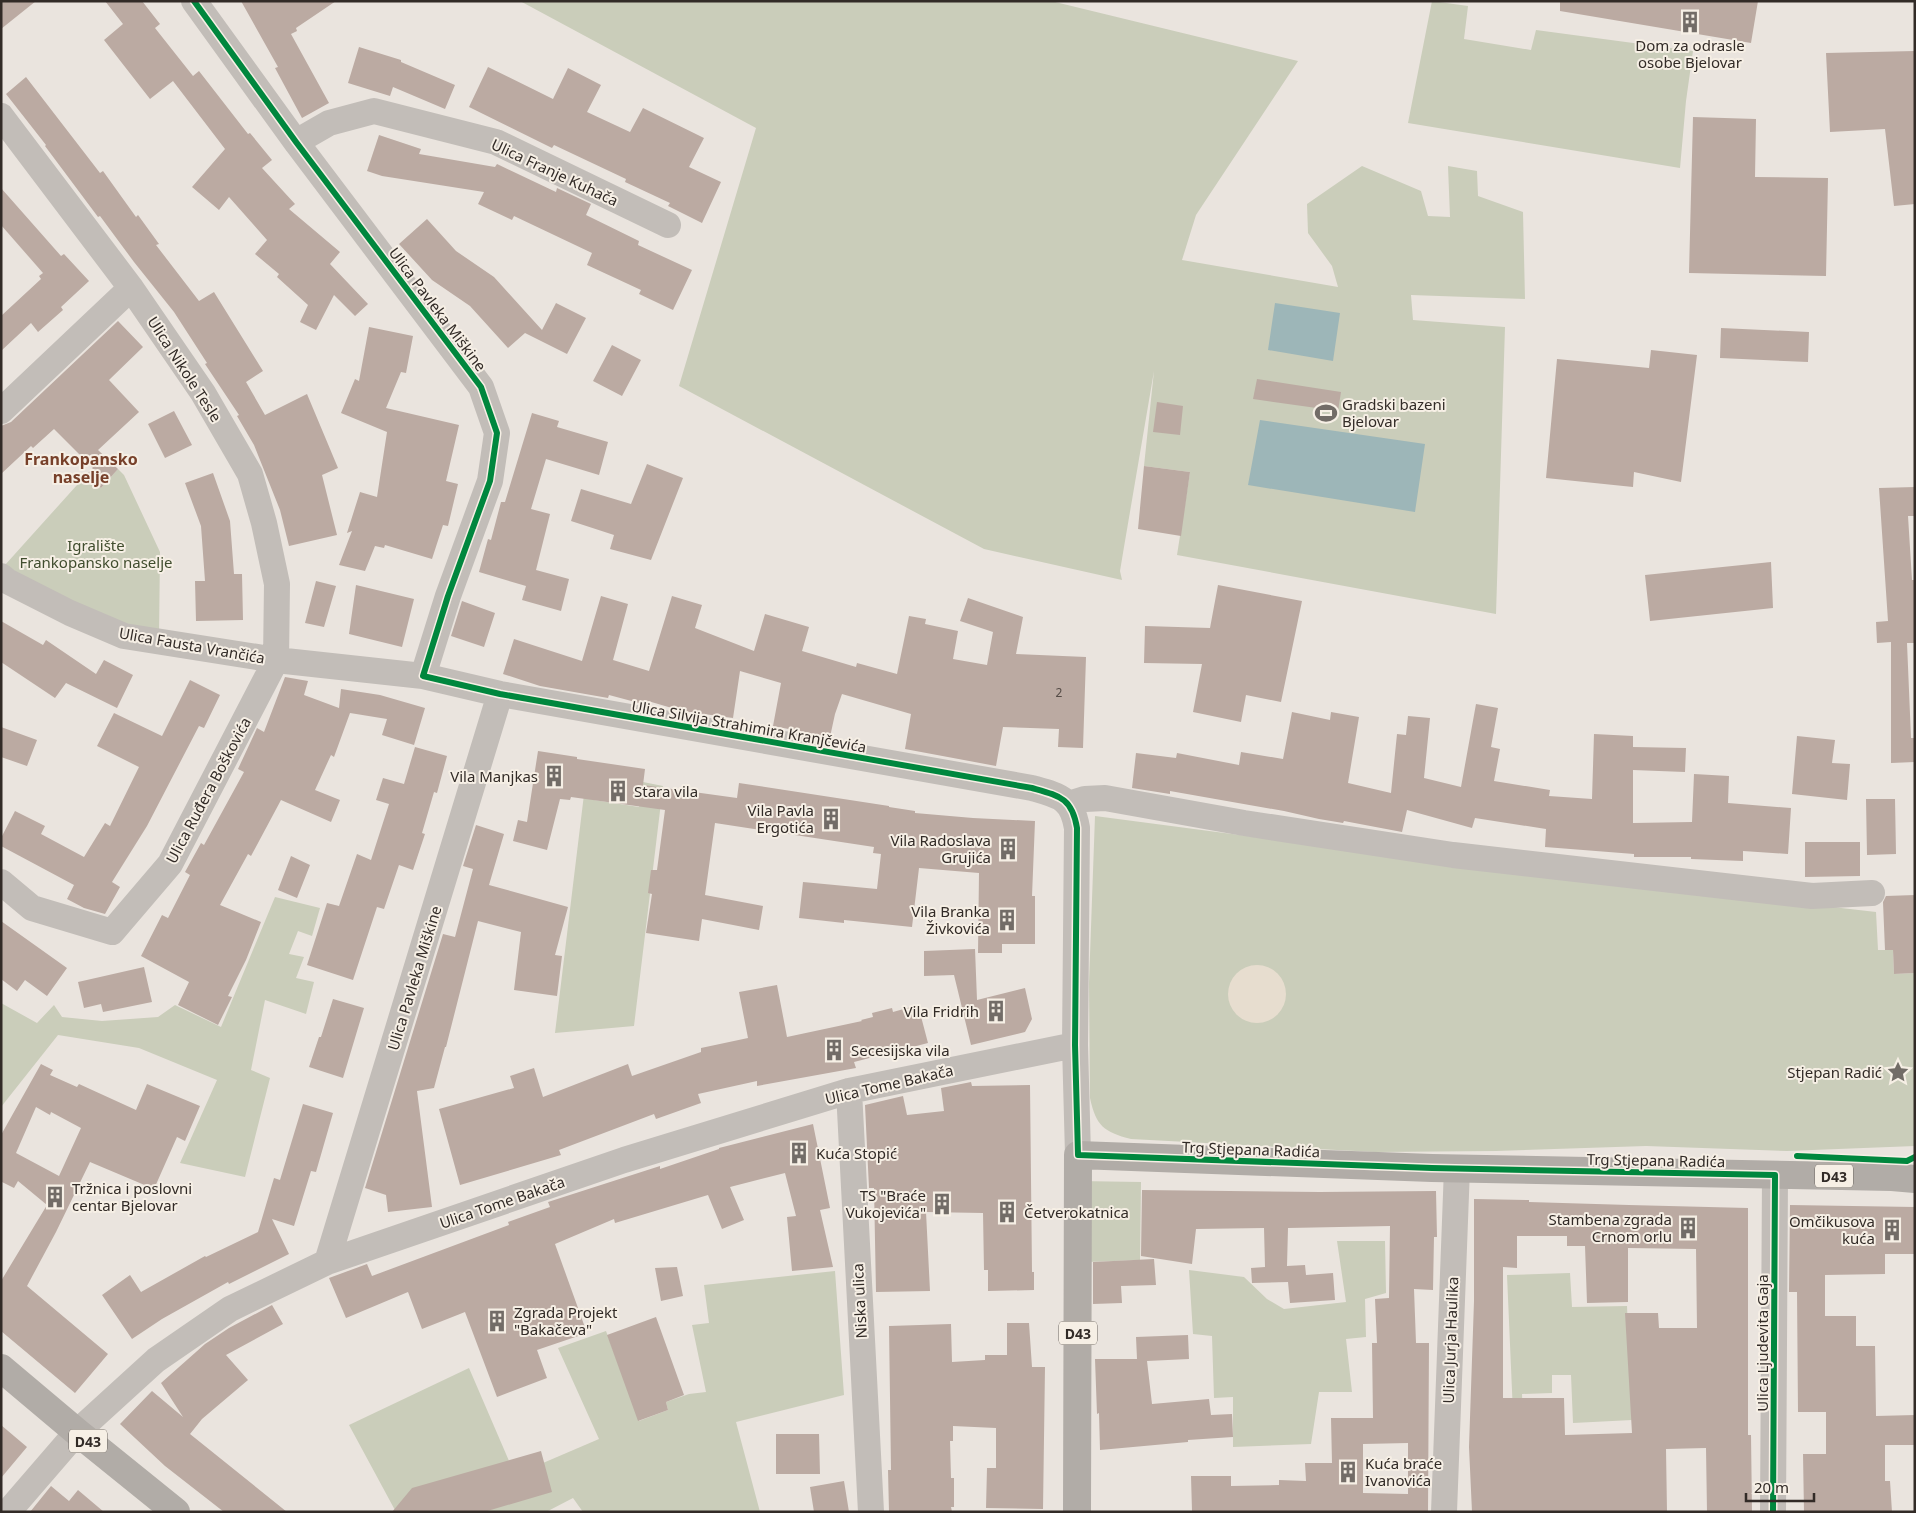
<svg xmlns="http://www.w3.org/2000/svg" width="1916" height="1513" font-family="'Noto Sans',sans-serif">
	<rect width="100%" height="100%" fill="#eae4de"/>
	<path fill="#cacdba" d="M520 1H1051L1298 61 1196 215 1182 260 1338 287 1332 266 1308 233 1307 204 1362 166 1421 191 1428 216 1450 217 1448 166 1477 171 1478 196 1523 212 1525 299 1411 295 1413 320 1505 327 1496 614 1177 555 1190 472 1144 466 1154 371 1124 547 1120 571 1122 580 984 549 679 386 756 128Z
		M1432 1 1468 6 1464 39 1531 50 1536 30 1693 51 1686 101 1680 168 1408 123Z
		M118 469 124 475 160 552 159 635 73 609 5 565 86 475 101 488Z
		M586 778 596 779 594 800 639 807 643 782 663 786 634 1026 555 1033Z
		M1095 816 1474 866 1876 912 1878 950H1893L1894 974 1915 973V1146L1787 1151 1646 1146 1496 1151 1375 1152 1131 1139C1104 1132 1096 1126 1090 1098L1089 983Z
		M275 897 320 908 312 936 298 931 289 954 304 957 296 978 314 982 306 1014 265 1000 251 1070 270 1078 245 1177 180 1163 217 1080 139 1048 58 1035 1 1107V1003L37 1023 54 1005 62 1017 102 1021 158 1017 175 1005 221 1027Z
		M1078 1181 1141 1182 1140 1260 1087 1262Z
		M1337 1241H1385L1386 1293 1365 1299 1366 1337 1346 1339 1352 1392H1319L1311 1444 1233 1447V1397L1214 1398 1212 1336 1193 1334 1189 1270 1244 1277 1267 1299 1284 1309 1346 1302Z
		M835 1271 844 1395 736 1422 760 1512H583L573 1498 546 1512H396L349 1425 469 1368 515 1475 599 1439 558 1348 606 1331 639 1421 668 1410 666 1402 689 1394 706 1392 692 1325 709 1323 704 1285Z
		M1570 1273 1572 1307 1627 1306 1632 1420 1573 1423 1571 1375H1552V1393L1522 1394 1523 1417 1514 1437 1507 1275Z"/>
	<path fill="#e7ddcf" d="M1228 994a29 29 0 1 1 58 0a29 29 0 1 1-58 0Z"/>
	<path fill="#9db6b8" d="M1275 303 1340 313 1333 361 1268 350Z
		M1260 420 1425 444 1415 512 1248 485Z"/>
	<path fill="#bbaaa2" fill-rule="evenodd" d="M1 1H36L1 29Z
		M105 1H142L160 24 155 28 193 76 199 71 248 134 250 133 272 160 262 168 295 204 289 209 340 252 330 264 368 304 355 316 334 295 316 330 300 322 308 305 277 277 279 274 255 254 267 240 229 197 219 210 192 187 225 149 173 81 150 99 104 40 123 24Z
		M241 1H336L296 28 297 31 291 34 329 103 302 118 275 68 278 67Z
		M1560 1H1758L1751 43 1560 11Z
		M359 47 401 60V62L455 85 445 109 393 87 390 96 348 83Z
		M1915 51V204L1894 206 1885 129 1830 132 1826 53Z
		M488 67 553 99 568 68 601 85 587 112 630 132 643 108 704 138 689 167 721 182 702 223 668 206 670 203 625 182 626 179 554 145 552 148 469 107Z
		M26 77 100 173 103 171 136 217 138 215 159 244 156 245 199 301 214 292 263 371 246 382 265 415 307 394 338 468 322 475 337 535 289 546 280 510 254 445 237 416 239 415 205 364 207 363 174 312 134 262 100 216 98 217 45 146 46 145 6 94Z
		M1693 117 1756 119 1755 177 1828 178 1826 276 1689 273Z
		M379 135 421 149 419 154 495 167 497 164 556 192 557 188 591 204 586 215 639 241 638 245 692 270 673 310 639 294 641 290 587 265 592 253 514 216 512 220 478 204 484 192 382 176 367 171Z
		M1 188 61 256 64 254 89 281 61 307 63 310 38 332 31 323 1 351V316L41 279 39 276 43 273 1 225Z
		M427 219 456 251 494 277 542 330 556 303 586 318 567 354 525 333 508 348 470 306 432 280 399 244Z
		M118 321 143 347 109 380 139 412 98 450 118 469 101 488 86 475 93 468 54 429 33 448 31 446 1 474V426L11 422Z
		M369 327 413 336 406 373 401 372 386 408 459 425 446 481 458 484 448 526 443 525 432 559 385 545 384 548 375 546 365 571 339 565 352 531 347 533 360 492 377 497 387 432 341 413 355 379 359 381Z
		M1721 328 1809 332 1808 362 1720 358Z
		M612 345 641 360 622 396 593 381Z
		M1651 350 1697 355 1681 482 1634 472 1633 487 1546 478 1557 359 1649 368Z
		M1257 379 1341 392 1338 411 1253 399Z
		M1157 402 1183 406 1180 435 1153 432Z
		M174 411 192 445 165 458 148 424Z
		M532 413 559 421 557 427 608 442 599 475 546 459 531 509 550 514 536 570 569 579 561 611 522 600 526 586 479 572 488 539 491 540 501 502H505Z
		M647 464 683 478 651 560 610 549 614 535 571 521 581 489 631 504Z
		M1144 466 1190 472 1181 536 1138 529Z
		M213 473 230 521 234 574H242L243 620 196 621 195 581H205L201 526 185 483Z
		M1915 487V516H1908L1912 580H1915V643H1907L1911 738H1915V762L1891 763V642L1877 643 1876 622 1888 621 1879 488Z
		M1771 562 1773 608 1650 621 1645 575Z
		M316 581 336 586 324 627 305 623Z
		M356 585 414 599 402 647 349 634Z
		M1218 585 1302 601 1281 702 1246 695 1241 722 1193 712 1202 664 1144 663 1145 626 1210 628Z
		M601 596 628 604 613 660 649 671 672 596 702 605 695 628 754 651 765 614 809 627 802 651 856 667 857 663 897 674 909 616 926 619 925 624 958 631 953 659 987 665 993 632 960 621 968 598 1023 617 1016 654 1086 657 1083 748 1058 747 1059 729 1003 727 996 766 905 749 911 714 842 694 835 714 830 737 773 726 781 683 740 671 733 718 682 711 648 701 647 705 639 703 609 695 608 698 540 686 503 674 514 639 582 661Z
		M462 601 495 613 484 647 451 636Z
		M1 621 43 645 46 640 96 674 104 660 133 675 117 708 66 683 55 698 1 662Z
		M285 677 308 681 304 695 339 708 341 689 380 695 425 708 414 745 382 735 387 719 350 713 334 757 331 755 315 790 340 800 331 822 281 800 251 856 248 854 220 905 261 922 246 960 228 996 232 997 218 1025 178 1005 189 982 141 956 162 915 168 918 190 875 185 872 201 843 204 845 244 772 238 769 257 728 264 732Z
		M190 680 220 695 204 728 199 726 147 826 112 882 120 887 105 914 84 908 67 899 74 885 1 846V838L15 811 45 826 41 834 84 857 105 823 110 826 139 767 97 746 114 713 162 736Z
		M1476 704 1498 708 1491 747 1500 749 1494 781 1550 790 1549 796 1592 799 1594 734 1633 736V747L1686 748 1685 772 1633 770V823L1692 822 1694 774 1729 776 1728 803 1791 808 1788 854 1743 851V861L1691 859V857H1634V854L1545 847 1546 829 1475 818 1472 828 1407 810 1402 832 1344 821 1343 823 1319 819 1284 811 1170 791V794L1132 788 1136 753 1176 758 1177 753 1239 765 1241 752 1283 759 1292 712 1330 720 1331 712 1359 717 1348 783 1391 793 1397 734 1406 735 1408 716 1430 718 1424 778 1461 787Z
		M1 727 37 740 27 766 1 757Z
		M1797 736 1835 740 1832 763 1850 764 1847 800 1792 794Z
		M415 747 447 756 437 793 434 792 422 833 425 834 413 870 399 865 384 909 377 907 353 980 307 965 327 903 339 906 357 854 371 860 389 804 376 800 383 778 404 784Z
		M538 751 577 757V759L645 769 643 785 737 798 739 783 889 806V807L915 811V813L973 818 1035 821 1032 896H1035V944H1002V953H978L979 873 919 868 912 927 844 920V923L799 918 803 882 877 889 881 854 873 853 874 847 715 823 705 895 763 906 759 930 702 919 699 941 646 933 652 894 648 893 651 870H657L665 810 571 797 570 800 560 799 547 850 513 841 518 820 527 822Z
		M1866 799H1895L1896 854 1867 855Z
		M476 825 504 834 489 885 568 907 555 955 562 956 557 996 514 990 521 932 478 921 446 1047H445L434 1088 417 1091 432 1207 388 1212 386 1195 365 1188 443 934 455 937 473 869 463 866Z
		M1805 842H1860V876L1805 877Z
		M291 856 310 865 297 898 278 890Z
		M1915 895V973L1894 974 1893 950H1885L1883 902 1886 896Z
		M1 921 67 968 47 996 25 980 17 991 1 979Z
		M975 949 977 1000 1025 988 1032 1019 1025 1032 971 1045 954 975 924 976V951Z
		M144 967 152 1002 103 1012 101 1004 84 1008 78 982Z
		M777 985 787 1037 862 1021 861 1020 873 1017 872 1013 892 1008 893 1012 918 1005 928 1043 854 1062 856 1068 757 1086V1081L698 1094 701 1103 656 1119 654 1114 559 1150 561 1155 460 1185 439 1109 514 1088 510 1076 534 1068 543 1097 628 1064 632 1076 701 1052V1048L748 1038 739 992Z
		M333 999 364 1008 343 1078 309 1067 319 1037H321Z
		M41 1064 53 1070 50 1075 77 1087 79 1084 136 1110 147 1084 200 1106 185 1141 177 1137 154 1189 90 1162 56 1232 27 1286 108 1354 75 1393 1 1331V1281L47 1205 18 1181 14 1188 2 1182 1 1185V1135ZM36 1107 50 1115 51 1112 81 1128 59 1176 16 1153Z
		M971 1082 972 1086 1030 1085 1032 1272H1034V1290L988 1291V1270H984L983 1213 926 1212 930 1291 876 1292 874 1188H869L865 1105 903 1096 907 1115 944 1111 941 1088Z
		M303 1104 333 1113 316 1172 311 1171 294 1226 272 1219 289 1254 229 1284 228 1282 162 1319 132 1339 102 1295 130 1275 141 1292 205 1256 206 1257 258 1232 274 1178 280 1180Z
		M813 1124 830 1208 820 1210 833 1267 792 1271 787 1217 796 1216 785 1173 730 1187 744 1220 722 1229 708 1195 615 1223 614 1219 555 1244 587 1333 537 1350 547 1378 497 1397 465 1312 422 1329 408 1292 346 1318 329 1278 367 1264 372 1276 509 1225 508 1222 550 1207 548 1202 660 1166V1169L719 1149V1148Z
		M1142 1190 1320 1192 1436 1191 1437 1237H1434L1433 1290 1414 1289 1416 1343H1429L1428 1512 1192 1511 1191 1476H1231V1486L1279 1485V1480L1306 1481 1305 1463H1332L1331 1418H1373L1372 1343H1377L1375 1299 1389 1298 1390 1226 1288 1228 1287 1266 1305 1265 1306 1275 1333 1273 1335 1300 1290 1303 1288 1282 1252 1283 1251 1268 1265 1267 1264 1228 1196 1229 1192 1264 1141 1256ZM1408 1443V1494L1363 1493V1444Z
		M1474 1199 1529 1200V1202L1629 1205 1748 1208V1435H1751L1752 1512H1707L1706 1448 1666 1449 1667 1512H1472L1469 1447 1474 1301ZM1517 1236H1567V1246H1585L1587 1303 1628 1302V1248L1696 1249 1697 1328H1659L1658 1313H1625L1632 1433 1565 1435 1564 1398H1503V1267L1517 1268Z
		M1790 1205 1915 1207V1254H1885V1274L1825 1275V1316H1856V1346H1875L1876 1416 1915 1415V1445H1885V1481H1890L1892 1512H1804L1803 1454H1826V1412H1798L1797 1292H1789Z
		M1154 1259 1156 1285 1121 1286 1122 1303 1093 1304V1262Z
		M677 1267 683 1296 661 1301 655 1268Z
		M272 1305 283 1324 226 1355 248 1380 202 1419 190 1434 287 1512H224L165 1466 120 1424 152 1391 183 1417 161 1383 205 1344 229 1328Z
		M656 1317 684 1395 666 1402 668 1410 638 1421 607 1335Z
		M1007 1323H1029L1032 1367H1045L1043 1509 986 1508 987 1468H996V1428L953 1426V1441H950L951 1478H954V1507H951L952 1512H889L888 1470H891L889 1326 951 1324 952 1362 985 1360V1355H1007Z
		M1188 1335 1189 1359 1147 1361 1152 1404 1209 1399 1211 1415 1232 1414 1233 1437 1188 1440V1442L1100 1450 1099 1413 1097 1414 1095 1359H1137L1136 1337Z
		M1 1425 27 1447 1 1478Z
		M776 1434H819L820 1474H776Z
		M541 1451 552 1492 484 1512H392L412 1488Z
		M844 1481 849 1512H814L810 1487Z
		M51 1486 69 1501 78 1490 104 1512H30Z"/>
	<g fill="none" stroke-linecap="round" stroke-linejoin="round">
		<path stroke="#c2bdb8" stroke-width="26" d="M194 1 296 142 481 387 497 433 490 481 448 596 423 676
			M1 116 131 288 203 393 250 474 264 523 277 584 276 660 170 864 112 932 32 908 1 882
			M296 142 329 123 374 111 496 142 668 225
			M1 411 131 288
			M1 576 7 581 70 613 124 636 276 660 423 676 500 694 1032 788C1060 796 1072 798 1077 828L1075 1045 1078 1155
			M1069 804 1085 799 1105 798 1244 823 1453 855 1812 896 1872 893
			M849 1091 871 1512
			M327 1262 500 694
			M8 1512 77 1432 156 1360 230 1309 327 1262 624 1160 849 1091 1075 1045
			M1444 1512 1457 1168
			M1773 1512 1775 1175"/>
		<path stroke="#b1aca7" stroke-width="28" d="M1 1368 77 1432 176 1512
			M1077 1512 1078 1155 1432 1168 1892 1177 1915 1179"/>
		<g stroke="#f6efe5" stroke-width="9">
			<path id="cycleway" d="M194 1 296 142 481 387 497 433 490 481 448 596 423 676 500 694 1032 788C1060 796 1072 798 1077 828L1075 1045 1078 1155 1432 1168 1775 1175 1773 1512
				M1797 1156 1907 1161 1915 1157"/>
		</g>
		<use href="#cycleway" stroke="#00873e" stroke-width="6"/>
	</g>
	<defs>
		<g id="building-bare" transform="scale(1.725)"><path d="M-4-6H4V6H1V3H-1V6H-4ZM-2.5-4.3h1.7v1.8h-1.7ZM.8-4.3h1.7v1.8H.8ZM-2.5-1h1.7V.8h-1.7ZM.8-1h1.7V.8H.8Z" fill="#726c67" stroke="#f6efe5" stroke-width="2.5" paint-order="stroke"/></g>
		<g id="stadium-bare" transform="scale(1.725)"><path d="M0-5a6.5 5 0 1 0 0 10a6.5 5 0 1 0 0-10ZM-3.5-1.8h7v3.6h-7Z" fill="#726c67" stroke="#f6efe5" stroke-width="2.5" paint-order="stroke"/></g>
		<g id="sight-bare" transform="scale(1.725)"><path d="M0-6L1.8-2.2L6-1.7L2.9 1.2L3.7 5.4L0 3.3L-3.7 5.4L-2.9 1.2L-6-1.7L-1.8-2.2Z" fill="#726c67" stroke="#f6efe5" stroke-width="2.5" paint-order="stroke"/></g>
	</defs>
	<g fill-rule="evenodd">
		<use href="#building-bare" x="1690" y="22"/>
		<use href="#stadium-bare" x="1326" y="413"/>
		<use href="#building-bare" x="554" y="776"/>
		<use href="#building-bare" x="618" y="791"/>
		<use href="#building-bare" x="831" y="819"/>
		<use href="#building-bare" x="1008" y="849"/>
		<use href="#building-bare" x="1007" y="920"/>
		<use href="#building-bare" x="996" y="1011"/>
		<use href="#building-bare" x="834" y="1050"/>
		<use href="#sight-bare" x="1898" y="1072"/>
		<use href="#building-bare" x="799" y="1153"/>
		<use href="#building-bare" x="55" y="1197"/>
		<use href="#building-bare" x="942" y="1204"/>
		<use href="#building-bare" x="1007" y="1212"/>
		<use href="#building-bare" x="1688" y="1228"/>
		<use href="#building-bare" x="1892" y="1230"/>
		<use href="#building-bare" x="497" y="1321"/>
		<use href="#building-bare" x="1348" y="1472"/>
	</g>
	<g text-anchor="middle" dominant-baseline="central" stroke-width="4" stroke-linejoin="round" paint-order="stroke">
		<g font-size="12" fill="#544b46">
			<text x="1059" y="692">2</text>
		</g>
		<g fill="#f6efe5" stroke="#6d6660" stroke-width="1">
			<rect x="1815" y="1164.5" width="38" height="23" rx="4"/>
			<rect x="1059" y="1321.5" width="38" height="23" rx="4"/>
			<rect x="69" y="1429.5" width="38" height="23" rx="4"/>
		</g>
		<g font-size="14" font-weight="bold" fill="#322b27">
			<text x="1834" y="1176">D43</text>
			<text x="1078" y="1333">D43</text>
			<text x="88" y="1441">D43</text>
		</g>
		<g font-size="15" fill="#322b27" stroke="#f6efe5" text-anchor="end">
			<text x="1690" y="45" text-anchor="middle">Dom za odrasle<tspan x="1690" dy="17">osobe Bjelovar</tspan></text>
			<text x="1342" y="404" text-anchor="start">Gradski bazeni<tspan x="1342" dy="17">Bjelovar</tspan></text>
			<text x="538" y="776">Vila Manjkas</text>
			<text x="634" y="791" text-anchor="start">Stara vila</text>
			<text x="814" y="810">Vila Pavla<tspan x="814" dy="17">Ergotića</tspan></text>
			<text x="991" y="840">Vila Radoslava<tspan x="991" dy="17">Grujića</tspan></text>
			<text x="990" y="911">Vila Branka<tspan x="990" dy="17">Živkovića</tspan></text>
			<text x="979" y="1011">Vila Fridrih</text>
			<text x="851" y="1050" text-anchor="start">Secesijska vila</text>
			<text x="1882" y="1072">Stjepan Radić</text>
			<text x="816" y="1153" text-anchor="start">Kuća Stopić</text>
			<text x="72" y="1188" text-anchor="start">Tržnica i poslovni<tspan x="72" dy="17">centar Bjelovar</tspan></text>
			<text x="926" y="1195">TS "Braće<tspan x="926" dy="17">Vukojevića"</tspan></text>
			<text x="1024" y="1212" text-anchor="start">Četverokatnica</text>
			<text x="1672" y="1219">Stambena zgrada<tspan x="1672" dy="17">Crnom orlu</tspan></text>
			<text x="1875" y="1221">Omčikusova<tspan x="1875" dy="17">kuća</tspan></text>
			<text x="514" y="1312" text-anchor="start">Zgrada Projekt<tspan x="514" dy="17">"Bakačeva"</tspan></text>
			<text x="1365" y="1463" text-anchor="start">Kuća braće<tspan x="1365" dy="17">Ivanovića</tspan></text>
		</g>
		<g font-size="15" fill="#322b27" stroke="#f6efe5">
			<text transform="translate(555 172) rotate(25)">Ulica Franje Kuhača</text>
			<text transform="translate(438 309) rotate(53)">Ulica Pavleka Miškine</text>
			<text transform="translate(185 369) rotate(57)">Ulica Nikole Tesle</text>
			<text transform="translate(192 645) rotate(10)">Ulica Fausta Vrančića</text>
			<text transform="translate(749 726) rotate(10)">Ulica Silvija Strahimira Kranjčevića</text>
			<text transform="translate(208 790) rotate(-62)">Ulica Ruđera Boškovića</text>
			<text transform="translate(414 978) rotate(-73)">Ulica Pavleka Miškine</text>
			<text transform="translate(889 1084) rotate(-13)">Ulica Tome Bakača</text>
			<text transform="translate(1251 1149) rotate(2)">Trg Stjepana Radića</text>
			<text transform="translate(1656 1160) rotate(1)">Trg Stjepana Radića</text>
			<text transform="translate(502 1202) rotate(-19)">Ulica Tome Bakača</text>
			<text transform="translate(859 1301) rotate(-93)">Niska ulica</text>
			<text transform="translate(1450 1340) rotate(-88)">Ulica Jurja Haulika</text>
			<text transform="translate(1762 1343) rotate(-90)">Ulica Ljudevita Gaja</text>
		</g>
		<g font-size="15" fill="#404d2e" stroke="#f6efe5">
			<text x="96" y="545">Igralište<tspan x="96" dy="17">Frankopansko naselje</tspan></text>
		</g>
		<g font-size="16" font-weight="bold" fill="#77402a" stroke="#f6efe5">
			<text x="81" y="459">Frankopansko<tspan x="81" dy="18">naselje</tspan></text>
		</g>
	</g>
	<rect width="1916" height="1513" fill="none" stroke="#322b27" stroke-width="5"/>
	<path d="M1746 1493v8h68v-8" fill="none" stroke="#322b27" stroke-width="2.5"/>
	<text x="1754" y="1493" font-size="15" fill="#322b27" stroke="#f6efe5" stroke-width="4" paint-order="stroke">20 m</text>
</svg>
